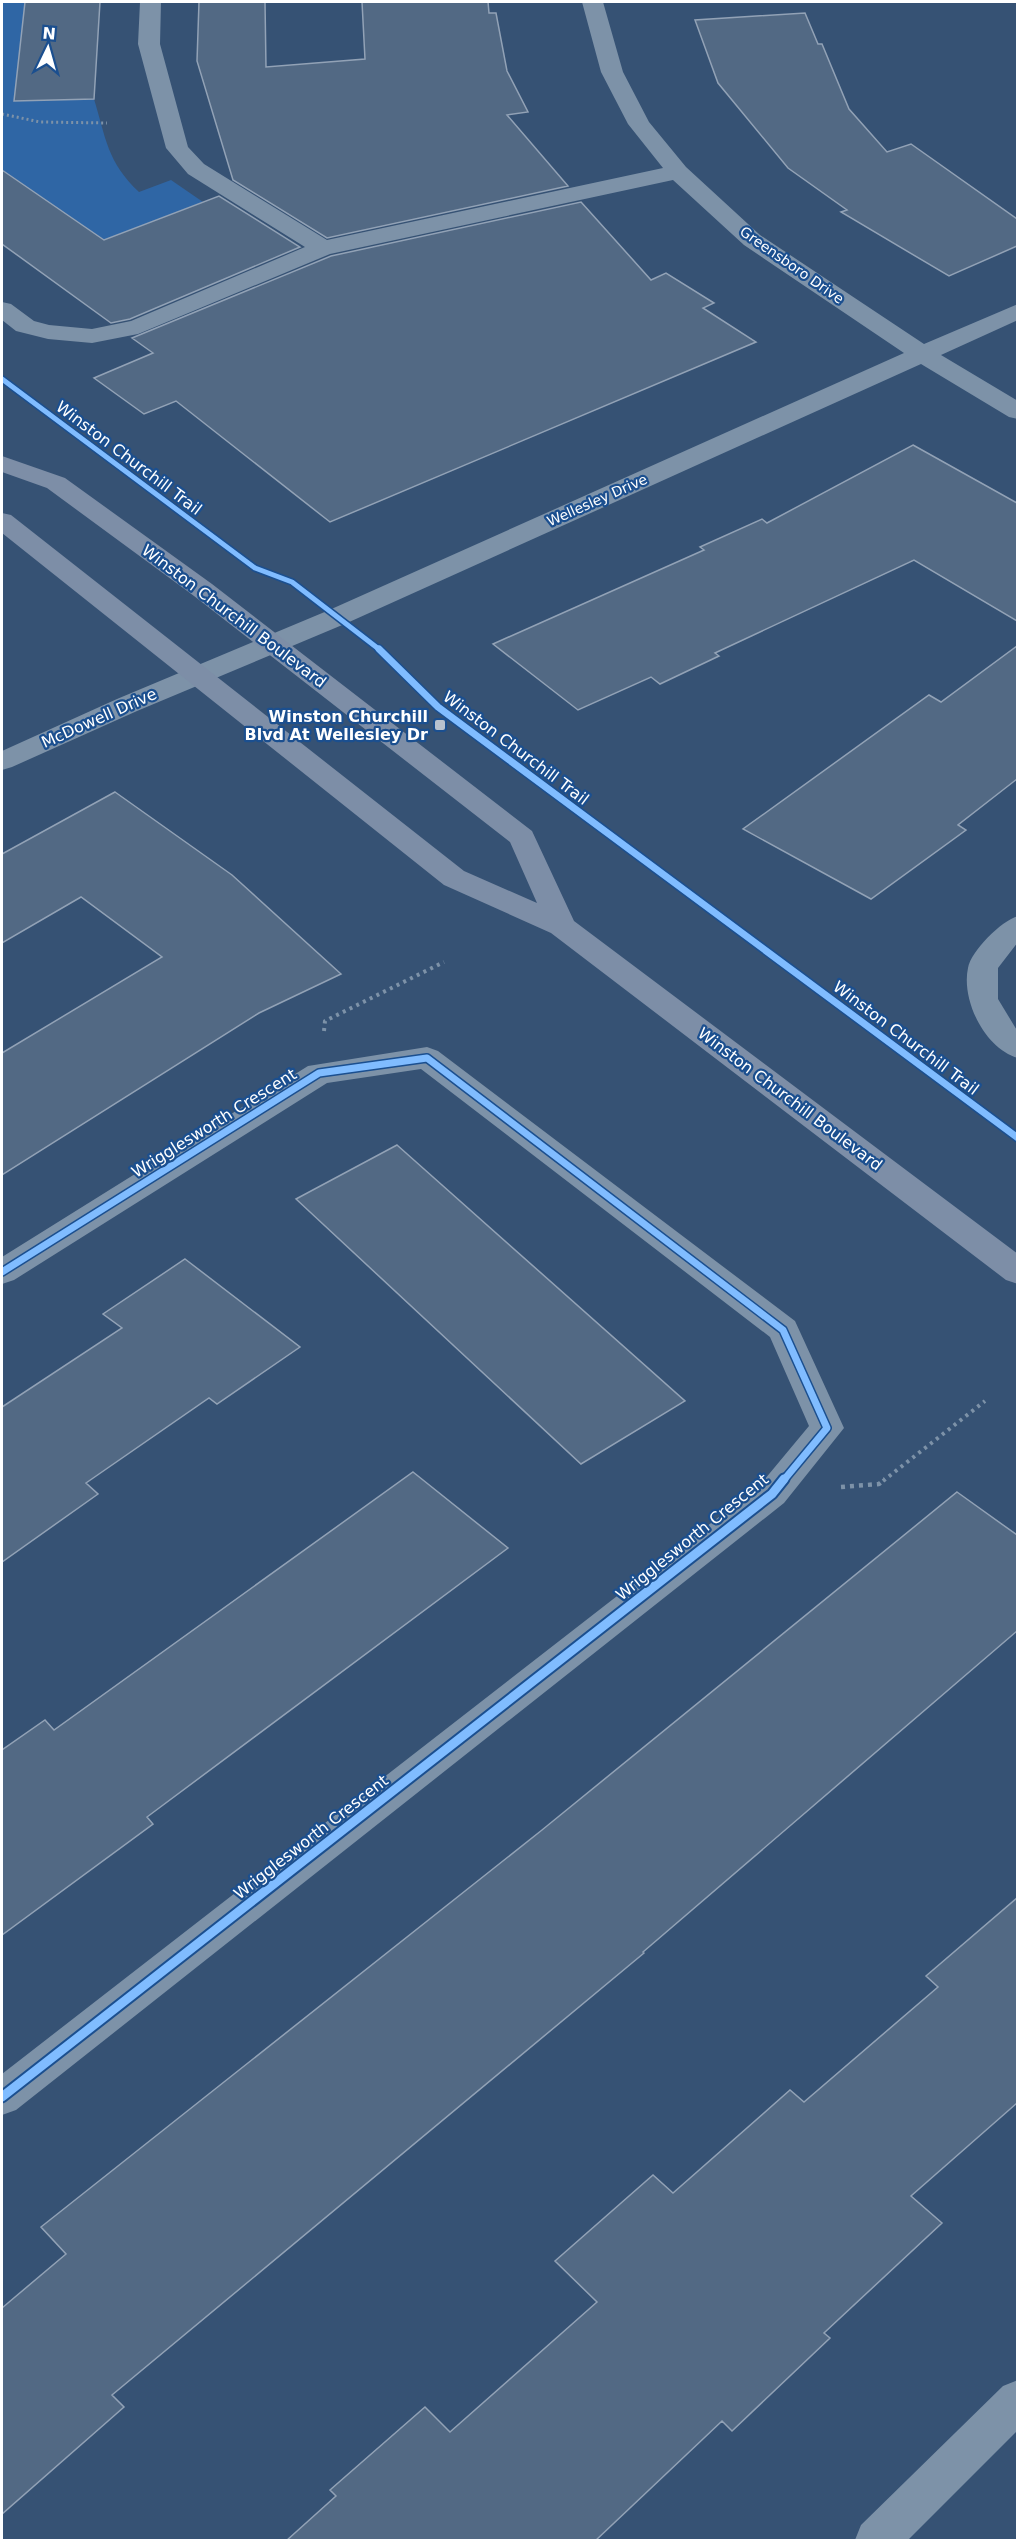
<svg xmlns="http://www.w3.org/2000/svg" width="1019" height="2542" font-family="'DejaVu Sans',sans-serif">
	<rect width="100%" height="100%" fill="#365274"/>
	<path fill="#2f66a5" d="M2 2H25L14 100 94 99C106 138 107 162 139 192L171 180 203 202 35 267 69 217 2 170Z"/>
	<path fill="#526984" stroke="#92a2b6" stroke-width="1.5" d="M25 2H100L94 99 14 101Z
		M199 2H265L266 67 365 59 362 2H488L489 13H496L507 71 528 112 507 115 568 186 327 238 233 180 197 61Z
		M805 13 818 44H822L849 109 887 152 911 144 1017 219V246L949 276 841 212 847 210 788 168 718 83 695 20Z
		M2 170 104 240 219 196 300 247 130 319 111 323 2 244Z
		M581 202 651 280 666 273 714 303 703 308 756 342 330 522 176 401 144 414 94 378 153 353 132 338 331 256Z
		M913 445 1017 503V621L914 560 715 653 719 656 660 684 651 677 578 710 493 644 704 550 700 547 762 519 767 523Z
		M1017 646V779L958 825 966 830 871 899 743 829 929 695 941 702Z
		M115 792 232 875 341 974 259 1013 2 1175V1053L162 957 81 897 2 943V854Z
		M397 1145 685 1401 581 1464 296 1199Z
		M185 1259 300 1347 217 1404 209 1398 86 1483 98 1494 2 1562V1407L122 1328 103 1314Z
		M413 1472 508 1548 147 1817 153 1824 2 1935V1750L45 1720 54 1730Z
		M957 1492 1017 1535V1631L643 1952 644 1953 112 2395 124 2407 2 2514V2308L66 2254 41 2227 542 1830Z
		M1017 1898V2103L911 2196 942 2223 824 2333 830 2338 732 2431 722 2421 595 2541H286L336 2496 330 2490 425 2407 450 2432 597 2302 555 2261 653 2175 673 2193 790 2090 804 2102 938 1987 926 1976Z"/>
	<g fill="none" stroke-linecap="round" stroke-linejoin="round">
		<path stroke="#7d92a8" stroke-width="3" stroke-dasharray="2 3" stroke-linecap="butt" d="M2 114 40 122 107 123"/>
		<path stroke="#7d92a8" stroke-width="4" stroke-dasharray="3 4.5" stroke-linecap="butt" d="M324 1031 325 1021 444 962
			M883 1481 985 1401"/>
		<path stroke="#7d92a8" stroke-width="4.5" stroke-dasharray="4 5" stroke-linecap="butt" d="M841 1487 879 1484 885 1479"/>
		<path fill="#7d92a8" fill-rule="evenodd" d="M140 2H161L160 44 188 147 204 164 327 240 663 168 628 124 601 72 582 2H603L623 72 649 122 686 167 760 235 924 344 1018 304V320L941 355 1018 401V419L1009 417 921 364 347 623 137 711 12 767 2 770V751L117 699 327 611 904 353 744 245 673 180 330 254 138 334 92 343 48 339 16 331 2 320V302L11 304 34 321 49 325 92 329 131 321 305 247 188 174 166 148 138 44Z
			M1018 916V942L998 968V999L1018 1032V1058C985 1049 961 1000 968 968 971 951 1001 921 1018 916Z
			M427 1047 438 1051 795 1321 844 1428 784 1503 16 2110 2 2115V2074L760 1485 809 1426 770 1337 421 1069 327 1083 14 1280 2 1284V1257L308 1066Z
			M1018 2380V2430L908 2540H855L861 2525 1003 2386Z"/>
		<path fill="#7d8ea7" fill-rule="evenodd" d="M2 456 65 478 212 584 532 831 574 921 1018 1254V1284L1006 1280 551 933 444 885 2 533V513L11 515 464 871 537 903 510 842 194 596 47 488 2 472Z"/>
		<g stroke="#1b4f8f" stroke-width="8">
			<path id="cycleway-far2" d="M2 379 255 568 292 582 380 650"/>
		</g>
		<g stroke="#1b4f8f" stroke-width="10">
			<path id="cycleway-far1" d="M379 649 438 707 1018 1138
				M2 1272 319 1073 427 1058 783 1330 827 1428 783 1481"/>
		</g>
		<g stroke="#1b4f8f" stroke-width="13">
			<path id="cycleway" d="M2 2097 772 1494 784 1479"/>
		</g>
		<use href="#cycleway-far2" stroke="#80bcff" stroke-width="5"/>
		<use href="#cycleway-far1" stroke="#80bcff" stroke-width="7"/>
		<use href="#cycleway" stroke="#80bcff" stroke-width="9"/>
	</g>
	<rect fill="#b9c2ce" stroke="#1b4f8f" stroke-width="2" x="434" y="719" width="12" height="12" rx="3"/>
	<g text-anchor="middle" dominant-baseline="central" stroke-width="4.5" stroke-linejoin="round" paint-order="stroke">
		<g font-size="14" fill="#fff" stroke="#1b4f8f">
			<text transform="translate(792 265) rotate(35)">Greensboro Drive</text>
			<text transform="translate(597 500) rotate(-24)">Wellesley Drive</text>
		</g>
		<g font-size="16" fill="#fff" stroke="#1b4f8f">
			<text transform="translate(129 458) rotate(37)">Winston Churchill Trail</text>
			<text transform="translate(234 616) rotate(37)">Winston Churchill Boulevard</text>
			<text transform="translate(99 718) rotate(-24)">McDowell Drive</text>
			<text transform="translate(516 748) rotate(37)">Winston Churchill Trail</text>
			<text transform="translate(906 1038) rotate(37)">Winston Churchill Trail</text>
			<text transform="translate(790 1099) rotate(37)">Winston Churchill Boulevard</text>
			<text transform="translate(214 1123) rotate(-32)">Wrigglesworth Crescent</text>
			<text transform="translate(692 1537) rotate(-39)">Wrigglesworth Crescent</text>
			<text transform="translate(311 1837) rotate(-38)">Wrigglesworth Crescent</text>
		</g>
		<g font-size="16" font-weight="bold" fill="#fff" stroke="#1b4f8f" text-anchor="end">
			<text x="428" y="716">Winston Churchill<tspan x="428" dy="18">Blvd At Wellesley Dr</tspan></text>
		</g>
	</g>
	<rect width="1019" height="2542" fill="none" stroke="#ffffff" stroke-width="6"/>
	<g transform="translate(48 48) rotate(5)" stroke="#1b4f8f" stroke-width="4.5" paint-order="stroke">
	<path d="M0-4.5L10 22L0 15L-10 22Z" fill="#ffffff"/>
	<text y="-9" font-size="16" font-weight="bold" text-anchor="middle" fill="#ffffff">N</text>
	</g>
</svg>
